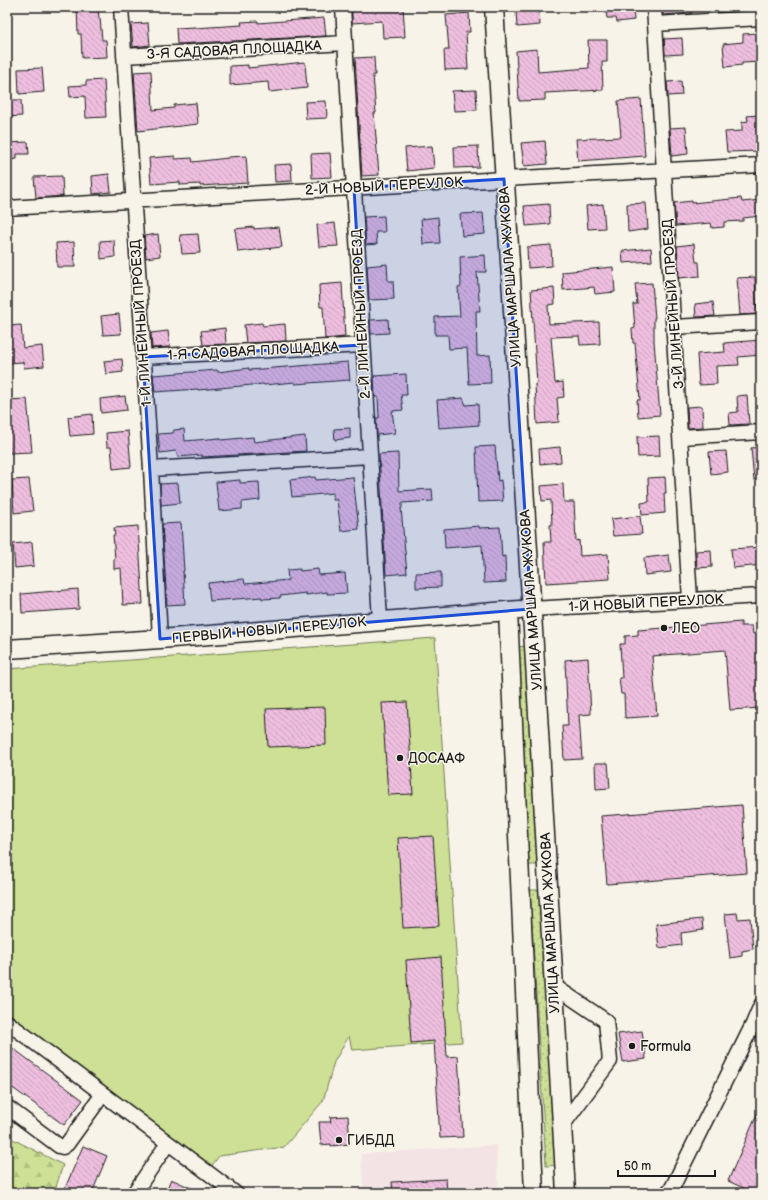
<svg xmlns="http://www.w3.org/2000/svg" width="768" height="1200" font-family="'Balsamiq Sans',sans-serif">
	<defs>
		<pattern id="grass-dots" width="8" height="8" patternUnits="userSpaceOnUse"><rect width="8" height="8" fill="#cde095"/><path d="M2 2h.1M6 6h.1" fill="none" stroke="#afc080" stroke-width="1.8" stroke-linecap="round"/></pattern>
		<pattern id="forest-firs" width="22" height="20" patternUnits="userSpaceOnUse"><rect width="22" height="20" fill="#cde095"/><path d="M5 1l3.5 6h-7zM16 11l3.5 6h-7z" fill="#afc080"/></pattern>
		<pattern id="building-back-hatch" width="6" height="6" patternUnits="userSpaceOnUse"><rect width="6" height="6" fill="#eebede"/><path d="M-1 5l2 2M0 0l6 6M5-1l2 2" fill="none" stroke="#cca3be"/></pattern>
	</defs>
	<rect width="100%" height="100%" fill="#f7f3e8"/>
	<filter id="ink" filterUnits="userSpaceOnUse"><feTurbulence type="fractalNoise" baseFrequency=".025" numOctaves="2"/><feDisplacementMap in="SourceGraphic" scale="8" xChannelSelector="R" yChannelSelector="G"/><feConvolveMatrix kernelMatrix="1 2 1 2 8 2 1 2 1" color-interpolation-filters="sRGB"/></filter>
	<g filter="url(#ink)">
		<path fill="#f4e3e5" d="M496 1145 499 1193H364L361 1154Z"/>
		<path fill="url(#grass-dots)" stroke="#747e58" d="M528 646 542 865H526L515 647Z
			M530 890H544L559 1165 546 1166Z"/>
		<path fill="url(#forest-firs)" stroke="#747e58" d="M7 1136 63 1165 54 1193H7Z"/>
		<path fill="#cde095" stroke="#747e58" d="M435 638 462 1042 352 1050 349 1036 334 1062 323 1101 284 1147 219 1156 210 1168 7 1014V669Z"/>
		<path fill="url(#building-back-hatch)" stroke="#1c1c1c" d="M77 7H98L99 19 100 18 102 40H106L107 57 82 58 81 34H78Z
			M352 7H403L405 37 383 38 382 21 352 23Z
			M605 7H633L634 20 617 22 616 18H607Z
			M663 7H692V13L663 15Z
			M539 9 540 25 517 27 516 10Z
			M469 13 470 32H466L468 69 445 70 444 50H449L446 15Z
			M324 18 326 36 177 44 176 28 195 27V28L242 25 241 22 258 21V23Z
			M148 23 150 45 133 47 131 24Z
			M759 33 761 62 742 63V65L725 67 723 44 743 42V34Z
			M682 38 683 54 665 55 664 39Z
			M588 40H607V62H602L603 90 545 93V100L519 101 516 51 537 49 538 72 589 68Z
			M374 57 375 75H373L376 113H374L379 175 362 176 355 58Z
			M305 62 307 88 269 92 268 82 230 85V66L248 65V68Z
			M42 68 44 92 19 94 18 69Z
			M151 71 153 110 174 108V105L196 103 198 124 138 131 134 72Z
			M104 80 106 117 86 118 85 96 70 97 69 86 86 85V81Z
			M681 81 682 95 668 96 667 82Z
			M476 90 477 110 454 111 452 91Z
			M641 99 645 156 578 161 576 139 621 137 618 101Z
			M7 100H21L22 116 7 117Z
			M326 101 327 118 306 119 305 102Z
			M758 115 761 151 727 152 725 132 742 131V122L748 121 747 116Z
			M686 127 688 154 672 156 670 128Z
			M545 141 547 164 524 166 521 143Z
			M28 142 29 154H17V159L7 160V143Z
			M432 146 434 168 407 171 405 148Z
			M478 146 479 167 455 168 454 147Z
			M330 153 332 177 312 178 311 154Z
			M175 156V159L192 158 193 162 228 158V157L246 156 248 183 200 186V184L180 185V182L151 184 149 158Z
			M291 164 292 181 275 182 274 165Z
			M109 174 111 192 93 194 92 176Z
			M62 176 63 196 36 198 34 177Z
			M741 198 742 202 761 200V216L743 218V221L724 222V227L712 228 711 223 676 226 674 203 692 201V203Z
			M646 203 648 229 628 232 627 204Z
			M549 204 550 224 526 226 524 206Z
			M603 204 605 228 588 229 586 206Z
			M483 213 485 234 462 236 460 214Z
			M384 216 385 232H376L377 244 366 245 364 217Z
			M438 217 440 243 423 244 421 219Z
			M335 223 338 246 319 247 317 225Z
			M254 227V229L279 227 282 247 238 252 235 229Z
			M158 234 160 256 146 258 144 236Z
			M198 234 200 253 182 254 180 235Z
			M114 240 115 257 101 259 100 241Z
			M74 242 75 267H57L56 243Z
			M694 244 696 262H699L700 276 679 278 677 246Z
			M551 245 552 266 528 268 527 247Z
			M651 248 652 261 623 263 622 251Z
			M485 255 486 272H477L480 311H476L477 356 490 355 491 383 469 384 467 348 449 349 448 335H435V317L460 316 458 287 461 286 460 257Z
			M387 264 388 281H393L394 299 369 300 367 266Z
			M613 267 615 292 595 294 594 287 563 290 562 272Z
			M755 277 757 314 740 315 737 278Z
			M342 283 345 337 325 339 323 307H320L319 285Z
			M652 283 655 318H654V341L660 415 638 417 637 400H640L635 343H633L632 329 635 328 633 304H637L635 284Z
			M554 288 555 304 548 305 549 324 599 322 600 344 580 345 579 336 551 337 555 383 563 382 564 397 557 398 559 422 537 424 535 384H537L531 290Z
			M713 302 715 316 696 317 695 304Z
			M119 314 121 334 103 335 101 316Z
			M388 319 389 333 371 334 370 320Z
			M262 323 263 326 285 324 286 341 246 343 244 325Z
			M21 325 23 348 42 346 44 366 24 368 23 362 7 363V326Z
			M225 328 226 344 203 345 201 331Z
			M168 331 170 347 152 348 151 333Z
			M761 340V355L738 357 739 365 716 366 717 384 699 385 697 354 725 352 724 343Z
			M122 359 123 372 106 374 104 361Z
			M348 362 350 380 295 384V382L264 385 263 384 198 390V389L155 392 153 375 217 370 218 372 249 368V370Z
			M406 374 407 395H401L403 410 392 411 395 433 377 435 376 418H379L378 397H375L374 376Z
			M747 395 749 424 730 425 729 413 738 412 737 396Z
			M125 396 127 410 101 413 100 399Z
			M463 398 466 405 478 404 479 425 439 428 437 400Z
			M27 399 32 452 9 453 7 400Z
			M702 406 703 427 688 428 687 407Z
			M92 414 93 434 70 436 68 417Z
			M350 428V438L335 440 334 429Z
			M184 429 185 441 220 438 221 440 253 437 254 442 305 436 306 451 202 457V455L178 457 176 451 160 453 158 434 173 433 174 430Z
			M128 431 131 467 113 469 111 447H107L106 433Z
			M659 436 660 456 638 457 637 437Z
			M495 446 498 481 501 480 503 501 478 502 476 447Z
			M560 447 561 462 540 464 539 449Z
			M761 447V479L754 480 751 448Z
			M726 451 728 472 711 474 709 452Z
			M398 453 399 491 432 489 433 501 402 503V508H401L407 573 386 575 379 454Z
			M315 477 316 480 353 477 359 529 341 531 337 500H333V493L292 497 290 480Z
			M665 477 666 493H664L665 513 642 515 641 503 649 502 648 478Z
			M29 479 33 511 14 513 12 480Z
			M240 480V483L259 482 260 500 242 502V509L219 511 216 482Z
			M178 483 180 503 161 505 160 484Z
			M563 484 564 502H574L576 541 579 540 580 556 608 554 610 579 546 583 544 542H551L550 525H552L551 500 542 501 541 486Z
			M640 516 642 534 613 536 611 519Z
			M181 523 184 571H183L185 604 167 605 162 524Z
			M138 526 143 604 123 605 121 568 114 569V559H115L113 535H115L114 528Z
			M479 526V528L500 527 502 557 505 556 506 582 484 583 482 545 445 548 444 529Z
			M32 542 34 566 15 568 13 544Z
			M761 547V565L733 568 731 549Z
			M711 550 712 567 697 568 696 551Z
			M669 555 671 572 645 575 644 558Z
			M300 569V571L318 569 319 575 345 573 347 593 327 594V592L306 595V593L280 596V598L262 599V597L210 601 208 583 244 579 245 584 288 580 287 570Z
			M441 572V587L416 588V573Z
			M78 589 79 609 22 613 21 594Z
			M741 622V626H752L753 634 757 633 760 665H761V708L730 710 725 650 652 656 657 716 625 718 624 694H621L619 678H622L620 644H625V636L638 635V630Z
			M588 658 591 714 579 715 582 759 564 760 562 726H568L565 660Z
			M407 702 413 794 388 795 382 703Z
			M325 707 326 745 268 747 266 709Z
			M595 763H608L610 788 596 789Z
			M742 805 747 873 607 884 601 816Z
			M433 836 439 926 403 928 398 838Z
			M737 913 738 919 750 918 753 949 742 951V956L730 958 725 914Z
			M702 919 703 930 681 933 682 945 659 948 656 924Z
			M441 957 447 1057 458 1056 463 1137 440 1138 434 1041 411 1043 406 960Z
			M642 1031 646 1059 623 1062 618 1034Z
			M7 1044 83 1100 64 1125 7 1084Z
			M761 1105V1193H755L728 1181Z
			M348 1116 350 1144 331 1146V1144L321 1145 319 1122H331L330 1117Z
			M83 1146 107 1156 92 1193H63Z
			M171 1179 202 1193H165Z
			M446 1179 447 1193H393L392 1182Z"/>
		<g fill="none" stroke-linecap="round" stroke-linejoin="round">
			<g stroke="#1c1c1c" stroke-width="17">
				<path id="minor" d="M121 7 151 469 160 639
					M343 7 380 620
					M654 7 690 600
					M655 24 761 18
					M124 56 345 43
					M7 208 504 179 761 165
					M674 327 761 322
					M143 357 363 345
					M681 437 761 432
					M151 469 370 456
					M531 609 761 596
					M554 986 606 1021 610 1061 562 1126
					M7 1022 235 1193
					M7 1107 59 1146 63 1147 67 1144 103 1094
					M134 1193 168 1143
					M667 1193 672 1188 753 1024 761 1005"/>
			</g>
			<g stroke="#1c1c1c" stroke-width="21">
				<path id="major" d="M494 7 534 646 566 1193
					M508 611 534 1193
					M7 649 160 639 520 610"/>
			</g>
			<use href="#minor" stroke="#f7f3e8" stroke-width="14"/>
			<use href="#major" stroke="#f7f3e8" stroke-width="18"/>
		</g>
	</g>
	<path fill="#1d4ed8" fill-opacity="0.2" stroke="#1d4ed8" stroke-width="3" stroke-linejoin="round" d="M504 179 531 609 160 639 143 357 363 345 354 188Z"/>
	<g fill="#1c1c1c" stroke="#f7f3e8" stroke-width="1.5">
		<circle cx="664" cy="628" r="4"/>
		<circle cx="400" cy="758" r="4"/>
		<circle cx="632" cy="1046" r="4"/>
		<circle cx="339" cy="1140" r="4"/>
	</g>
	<g text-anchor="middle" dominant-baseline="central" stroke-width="3" stroke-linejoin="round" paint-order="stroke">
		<g font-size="14" fill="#1c1c1c" stroke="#f7f3e8">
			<text transform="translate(234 50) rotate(-3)">3-Я САДОВАЯ ПЛОЩАДКА</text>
			<text transform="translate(384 186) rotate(-3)">2-Й НОВЫЙ ПЕРЕУЛОК</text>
			<text transform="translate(510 277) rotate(-94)">УЛИЦА МАРШАЛА ЖУКОВА</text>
			<text transform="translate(673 304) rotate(-94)">3-Й ЛИНЕЙНЫЙ ПРОЕЗД</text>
			<text transform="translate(361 314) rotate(-93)">2-Й ЛИНЕЙНЫЙ ПРОЕЗД</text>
			<text transform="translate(141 323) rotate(-94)">1-Й ЛИНЕЙНЫЙ ПРОЕЗД</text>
			<text transform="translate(253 351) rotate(-3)">1-Я САДОВАЯ ПЛОЩАДКА</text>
			<text transform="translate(531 600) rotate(-94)">УЛИЦА МАРШАЛА ЖУКОВА</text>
			<text transform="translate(646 603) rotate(-3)">1-Й НОВЫЙ ПЕРЕУЛОК</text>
			<text transform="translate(269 630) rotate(-5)">ПЕРВЫЙ НОВЫЙ ПЕРЕУЛОК</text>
			<text transform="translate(550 923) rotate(-93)">УЛИЦА МАРШАЛА ЖУКОВА</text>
		</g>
		<g font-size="14" fill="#1c1c1c" stroke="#f7f3e8" text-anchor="start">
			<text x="672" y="628">ЛЕО</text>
			<text x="408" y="758">ДОСААФ</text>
			<text x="640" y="1046">Formula</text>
			<text x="347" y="1140">ГИБДД</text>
		</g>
	</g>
	<rect width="768" height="1200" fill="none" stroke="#f7f3e8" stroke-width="24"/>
	<rect x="12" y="12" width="744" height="1176" fill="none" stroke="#1c1c1c" stroke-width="1.5" filter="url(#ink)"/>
	<path d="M618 1170v6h97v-6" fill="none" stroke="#1c1c1c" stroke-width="2"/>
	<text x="624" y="1170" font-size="12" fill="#1c1c1c" stroke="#f7f3e8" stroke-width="3" paint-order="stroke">50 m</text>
</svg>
